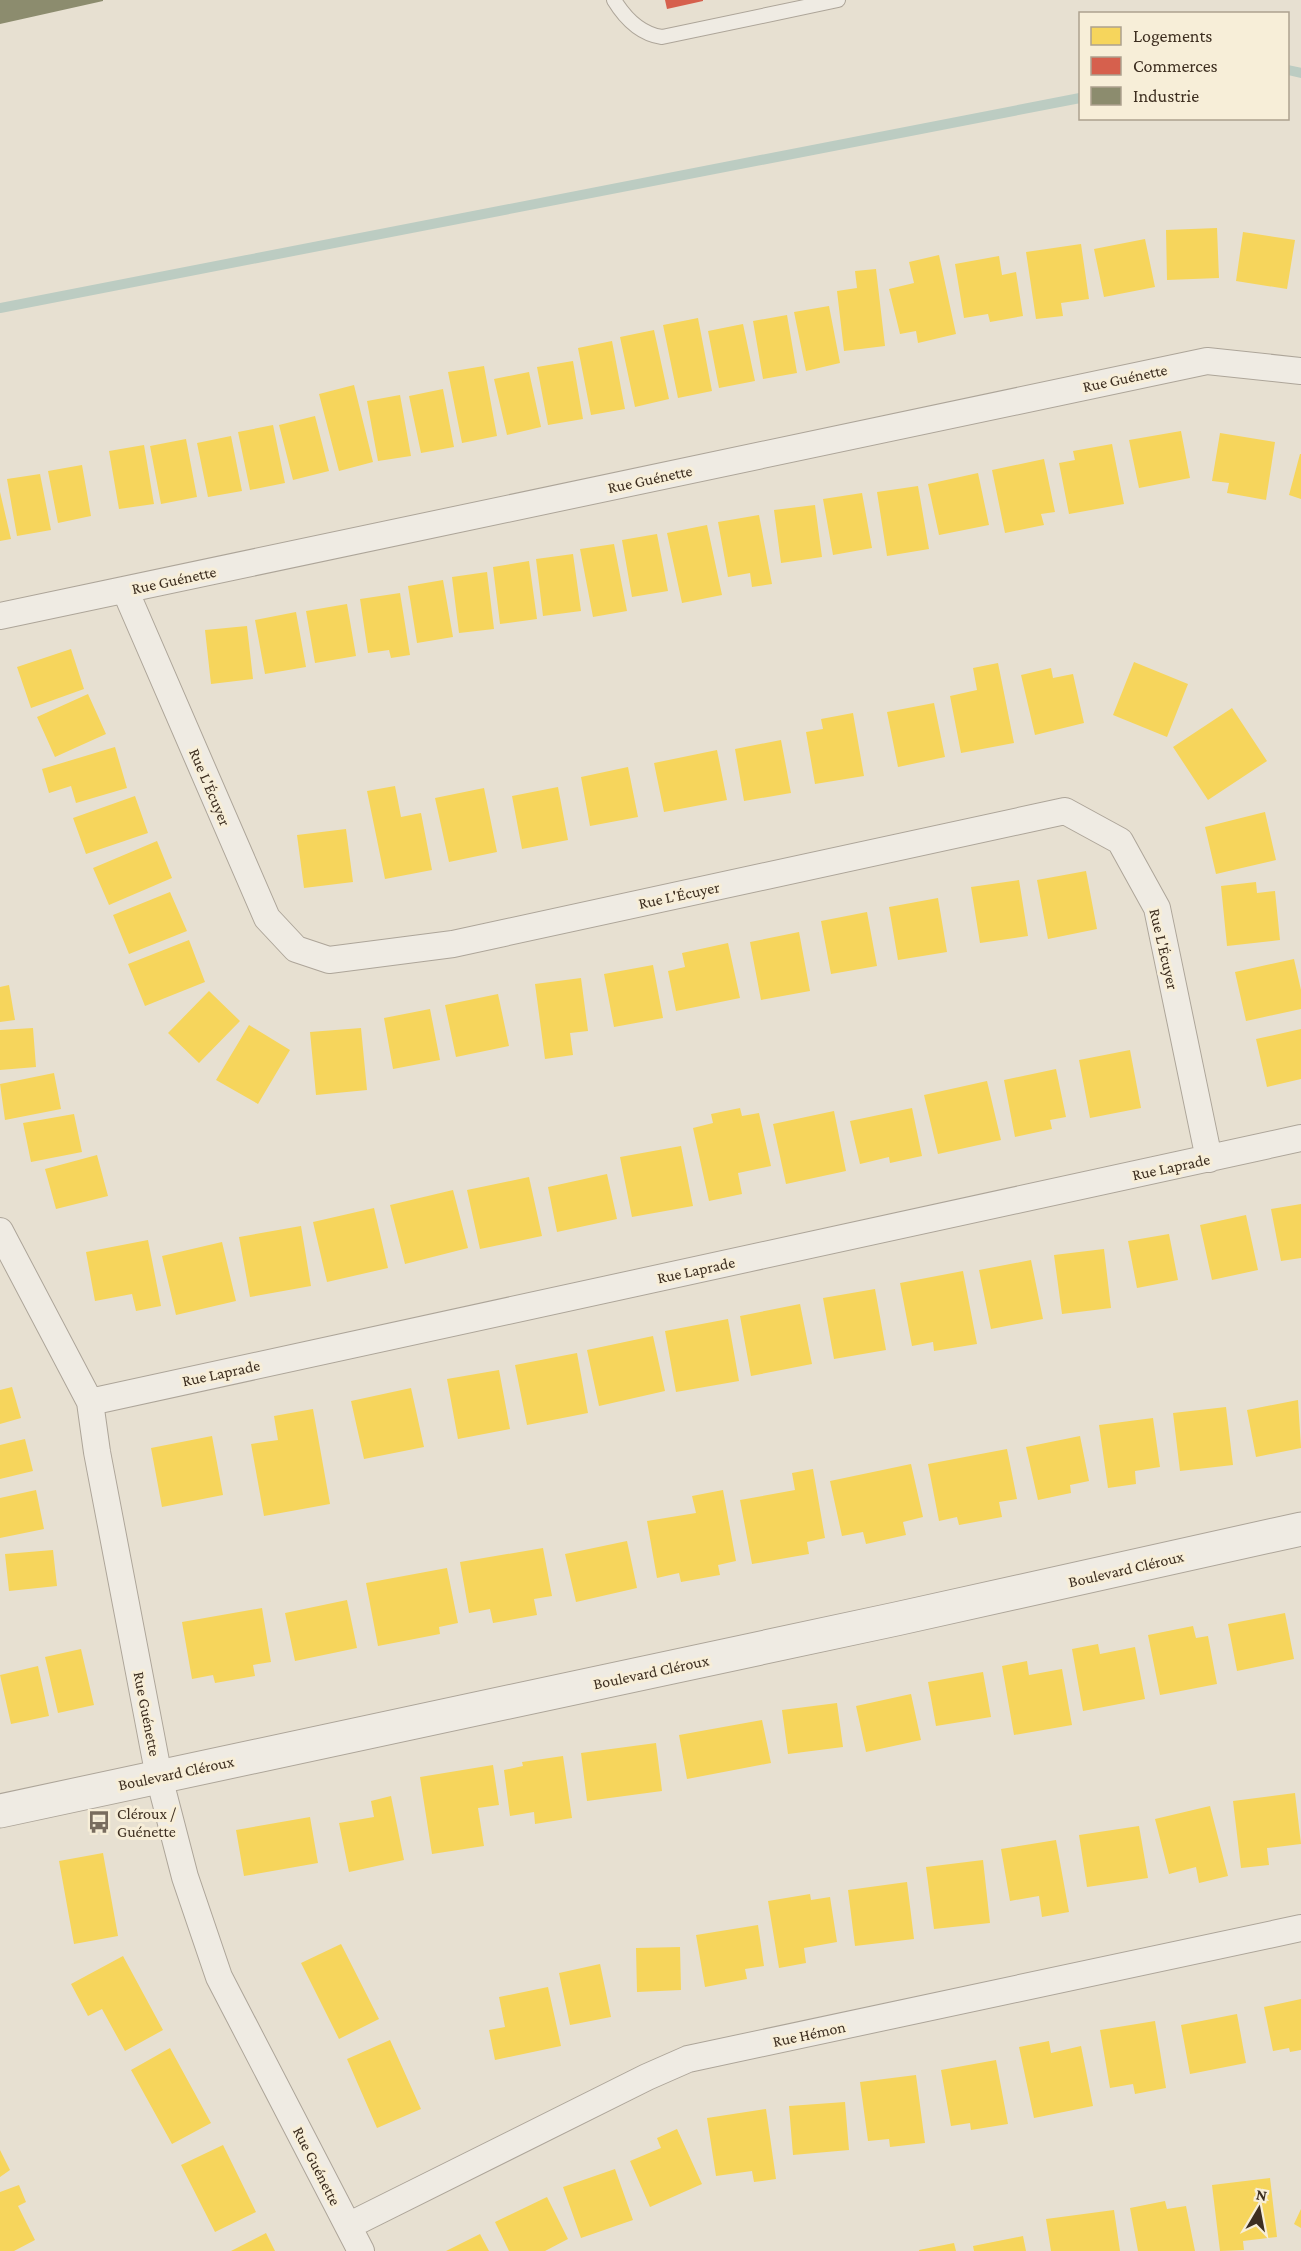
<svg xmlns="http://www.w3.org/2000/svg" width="1301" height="2251" font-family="'Crimson Pro',serif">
	<rect width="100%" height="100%" fill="#e7e0d1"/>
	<path fill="#f6d55c" d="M1217 228 1219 278 1167 280 1166 230Z
		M1243 232 1295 240 1287 289 1236 281Z
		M1145 239 1155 287 1104 297 1094 249Z
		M1081 244 1089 299 1061 303 1063 316 1036 319 1026 252Z
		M939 255 956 334 918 343 916 331 900 334 889 289 914 283 909 262Z
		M999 256 1002 275 1016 272 1023 316 990 322 988 314 964 318 955 264Z
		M876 269 885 346 844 351 837 291 857 288 855 271Z
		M829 306 840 363 806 371 794 312Z
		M787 315 797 373 763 379 753 321Z
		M698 318 712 391 678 398 663 325Z
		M743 324 755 381 719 388 708 331Z
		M654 330 669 399 635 407 620 337Z
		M612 341 625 409 591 415 578 348Z
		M573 361 583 419 548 425 537 367Z
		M484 366 497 436 462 443 448 372Z
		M529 372 541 427 507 435 494 379Z
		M354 385 373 462 339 471 319 394Z
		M443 389 454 447 421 453 409 396Z
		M400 395 411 456 378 461 367 401Z
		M315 416 329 471 293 480 279 425Z
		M273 425 285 483 250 490 238 432Z
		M1181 431 1190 478 1139 488 1129 440Z
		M1220 433 1275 442 1266 500 1227 493 1229 483 1212 481Z
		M231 436 242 491 208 497 197 443Z
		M186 439 197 497 161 504 150 446Z
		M1112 444 1124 504 1069 514 1059 463 1075 460 1073 451Z
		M144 445 154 504 119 509 109 451Z
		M1300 454H1301V499L1289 495Z
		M1044 459 1055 512 1041 514 1044 525 1005 533 992 470Z
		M82 465 91 516 58 523 48 471Z
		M978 473 989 525 939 535 928 484Z
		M40 474 51 530 17 536 7 479Z
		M918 486 929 549 887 556 877 492Z
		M0 492 11 539 0 541Z
		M862 493 872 548 833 555 823 499Z
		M815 505 822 557 781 563 774 510Z
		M759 515 772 584 752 587 750 573 728 577 718 522Z
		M707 525 722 595 682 603 667 533Z
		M657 534 668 591 632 597 622 540Z
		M614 544 627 611 593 617 580 549Z
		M573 554 581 611 543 616 536 559Z
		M529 561 537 619 500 624 493 567Z
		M487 572 494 629 459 633 452 577Z
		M443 580 453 637 417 643 408 586Z
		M400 593 410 655 391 658 389 650 368 653 360 599Z
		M347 604 356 656 315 663 306 611Z
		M296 612 306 667 265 674 255 620Z
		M247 626 253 679 211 684 205 630Z
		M71 649 84 689 31 708 17 667Z
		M1134 662 1188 684 1167 737 1113 715Z
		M998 663 1014 743 961 753 950 696 977 690 973 668Z
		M1051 668 1053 678 1073 674 1084 723 1035 735 1021 675Z
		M88 694 106 734 55 757 37 717Z
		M934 703 945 757 898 767 887 712Z
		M1232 708 1267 761 1208 800 1173 747Z
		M853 713 864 776 815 784 806 732 823 729 821 719Z
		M781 740 791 793 744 801 735 749Z
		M115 747 127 788 76 803 71 786 49 793 42 769Z
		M717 750 727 800 664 812 654 763Z
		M628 767 638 817 590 826 581 777Z
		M395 786 401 817 421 813 432 870 385 879 367 791Z
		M558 787 568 840 522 849 512 796Z
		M484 788 497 852 449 862 435 798Z
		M135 796 148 833 86 854 73 818Z
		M1265 812 1276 860 1216 874 1205 827Z
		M346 829 353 882 304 888 297 835Z
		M157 841 172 878 109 905 93 868Z
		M1086 871 1097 929 1048 939 1037 880Z
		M1019 880 1028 936 980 943 971 887Z
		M1256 882 1257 893 1275 891 1280 940 1227 946 1221 886Z
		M170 892 187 931 129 954 113 915Z
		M938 898 947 952 898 960 889 907Z
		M867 912 877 966 831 974 821 921Z
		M799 932 810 991 761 1000 750 942Z
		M189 940 205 982 145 1006 128 964Z
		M728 943 740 998 676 1011 668 971 685 967 682 953Z
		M1294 959 1301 990V1009L1246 1021 1235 972Z
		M653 965 663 1018 614 1027 604 974Z
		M581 978 588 1031 570 1033 573 1055 545 1059 535 984Z
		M9 985 15 1020 0 1022V987Z
		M209 991 240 1021 199 1063 168 1033Z
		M498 994 509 1046 456 1057 445 1005Z
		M430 1009 440 1060 393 1069 384 1018Z
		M249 1025 290 1050 258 1104 216 1080Z
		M33 1028 36 1067 0 1070V1030Z
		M361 1028 367 1090 316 1095 310 1032Z
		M1301 1029V1079L1267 1087 1256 1039Z
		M1130 1050 1141 1108 1090 1118 1079 1060Z
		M1056 1069 1066 1117 1050 1120 1052 1129 1015 1137 1004 1080Z
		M54 1073 61 1109 5 1120 0 1084Z
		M987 1081 1001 1140 938 1154 924 1095Z
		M740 1108 742 1116 759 1113 771 1166 738 1173 742 1194 709 1201 693 1128 713 1123 711 1114Z
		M912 1108 922 1156 890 1163 889 1157 860 1164 850 1121Z
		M834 1111 846 1171 786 1184 773 1124Z
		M74 1114 82 1152 31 1162 23 1123Z
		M681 1146 693 1206 632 1217 620 1157Z
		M97 1155 108 1196 56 1209 45 1169Z
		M607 1174 617 1219 557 1232 548 1187Z
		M529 1177 542 1236 480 1249 467 1190Z
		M453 1190 468 1248 405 1264 390 1205Z
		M1301 1204V1258L1281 1261 1271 1209Z
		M374 1208 388 1268 327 1282 313 1222Z
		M1246 1215 1258 1270 1212 1280 1200 1225Z
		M301 1226 311 1286 250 1297 239 1237Z
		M1169 1234 1178 1280 1137 1288 1128 1241Z
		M148 1240 161 1306 136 1311 132 1294 95 1301 86 1252Z
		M222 1242 236 1301 176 1315 162 1256Z
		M1104 1249 1111 1308 1062 1314 1054 1255Z
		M1031 1260 1043 1319 991 1329 979 1270Z
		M963 1271 977 1344 934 1351 933 1342 912 1346 900 1283Z
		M875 1289 886 1350 834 1359 823 1298Z
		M800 1304 812 1364 751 1376 740 1316Z
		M728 1319 739 1381 676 1392 665 1331Z
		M653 1336 665 1391 599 1406 587 1350Z
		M577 1353 588 1413 527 1425 515 1365Z
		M499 1370 510 1429 458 1439 447 1379Z
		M12 1387 21 1418 0 1424V1390Z
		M411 1388 424 1447 364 1459 351 1401Z
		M1298 1400 1301 1448 1256 1457 1247 1410Z
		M1226 1407 1233 1465 1180 1471 1173 1413Z
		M313 1409 330 1504 264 1516 251 1444 278 1440 274 1416Z
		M1153 1418 1160 1467 1135 1471 1136 1484 1108 1488 1099 1425Z
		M212 1436 223 1495 162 1507 151 1448Z
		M1080 1436 1089 1481 1070 1485 1071 1493 1038 1500 1026 1447Z
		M25 1439 33 1471 0 1479V1445Z
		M1007 1449 1017 1499 999 1502 1002 1517 959 1525 957 1517 939 1521 928 1464Z
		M911 1464 923 1517 903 1522 906 1535 866 1544 863 1532 842 1536 830 1481Z
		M813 1469 825 1538 807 1542 809 1554 752 1564 740 1500 795 1490 792 1473Z
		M36 1490 44 1529 0 1538V1498Z
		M723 1490 736 1561 718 1565 720 1575 681 1582 679 1573 657 1578 647 1521 696 1513 692 1496Z
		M627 1541 637 1588 576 1602 565 1554Z
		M543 1548 552 1596 534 1599 537 1615 493 1623 490 1609 469 1613 460 1562Z
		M53 1550 57 1586 9 1591 5 1554Z
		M447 1568 458 1623 439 1627 440 1634 378 1646 366 1583Z
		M347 1600 357 1648 295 1661 285 1613Z
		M262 1608 271 1662 253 1665 255 1676 215 1683 213 1675 192 1679 182 1622Z
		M1285 1613 1294 1659 1237 1671 1228 1624Z
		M1193 1626 1196 1638 1208 1636 1217 1684 1160 1695 1148 1635Z
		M1098 1644 1100 1654 1135 1647 1145 1699 1083 1711 1072 1649Z
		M81 1649 94 1705 58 1713 45 1657Z
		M1027 1661 1029 1675 1062 1669 1072 1725 1014 1735 1002 1666Z
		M38 1666 49 1716 11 1724 0 1675Z
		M983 1672 991 1717 936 1726 928 1682Z
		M911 1694 921 1740 866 1752 856 1706Z
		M837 1703 843 1747 788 1754 782 1710Z
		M762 1720 771 1763 687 1779 679 1735Z
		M656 1743 662 1791 587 1801 581 1753Z
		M563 1756 572 1818 535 1824 534 1812 510 1816 504 1770 523 1766 522 1762Z
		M493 1765 499 1805 478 1808 484 1846 432 1854 420 1777Z
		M1295 1793 1301 1844 1267 1848 1269 1865 1241 1868 1233 1801Z
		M391 1796 404 1860 349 1872 339 1823 374 1817 371 1801Z
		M1210 1806 1228 1876 1199 1883 1196 1867 1169 1874 1155 1819Z
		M310 1817 318 1863 244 1876 236 1830Z
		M1139 1826 1148 1878 1087 1887 1079 1835Z
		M1056 1840 1069 1912 1042 1917 1039 1896 1010 1901 1001 1849Z
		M103 1853 118 1936 74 1944 59 1861Z
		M983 1860 990 1923 934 1929 926 1867Z
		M907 1882 914 1939 855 1946 848 1890Z
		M810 1894 811 1900 830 1897 837 1942 804 1948 806 1963 779 1968 768 1901Z
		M758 1925 764 1966 745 1969 747 1979 705 1987 696 1935Z
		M341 1944 379 2019 339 2039 301 1963Z
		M680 1947 681 1990 637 1992 636 1948Z
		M123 1956 163 2030 125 2051 102 2009 88 2016 71 1984Z
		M600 1964 611 2017 570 2025 559 1973Z
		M548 1987 561 2046 495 2060 489 2030 505 2027 499 1997Z
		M1301 1999V2050L1290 2052 1289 2048 1273 2051 1264 2007Z
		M1237 2014 1246 2063 1190 2074 1181 2025Z
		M1155 2021 1166 2088 1135 2094 1133 2084 1110 2088 1100 2030Z
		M390 2040 421 2109 377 2128 347 2059Z
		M1049 2041 1051 2053 1081 2046 1093 2106 1034 2118 1019 2047Z
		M170 2048 211 2123 172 2144 131 2070Z
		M996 2060 1008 2124 971 2130 970 2123 951 2126 941 2070Z
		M916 2075 925 2143 890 2147 889 2139 868 2141 860 2082Z
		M845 2102 849 2150 793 2155 789 2106Z
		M766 2109 776 2179 754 2182 752 2171 716 2176 707 2118Z
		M677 2129 702 2184 650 2207 630 2161 661 2148 657 2138Z
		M223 2145 256 2212 215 2232 181 2165Z
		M0 2150 10 2170 0 2177Z
		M615 2169 633 2220 581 2238 563 2187Z
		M1270 2178 1277 2237 1243 2241 1244 2250 1220 2251 1212 2185Z
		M19 2185 26 2202 18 2206 35 2240 14 2251H0V2192Z
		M547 2197 568 2239 545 2251H509L495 2222Z
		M1165 2201 1167 2209 1186 2206 1195 2251H1138L1130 2208Z
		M1301 2209V2228L1294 2224Z
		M1114 2210 1120 2251H1051L1046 2219Z
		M266 2233 275 2251H231Z
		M480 2234 489 2251H446Z
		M1023 2236 1026 2251H974L973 2246Z
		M954 2243 956 2251H919V2250Z"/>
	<path fill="#d6604d" d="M665 0H703V1L667 9Z"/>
	<path fill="#8c8c6e" d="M0 0H103V1L0 24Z"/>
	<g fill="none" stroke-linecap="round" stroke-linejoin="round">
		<path stroke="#bcccc2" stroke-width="10" d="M1288 70 1301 73
			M0 308 1080 98"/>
		<g stroke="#ada599" stroke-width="16">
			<path id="service" d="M614 0C625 18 641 34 662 37L838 0"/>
		</g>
		<g stroke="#ada599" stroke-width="28">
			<path id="minor" d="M125 590 267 918 296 949 329 960 453 944 1065 811 1120 841 1157 908 1209 1159
				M0 616 1207 361 1301 371
				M0 1231 90 1402 97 1452 159 1777 185 1877 219 1977 361 2251
				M90 1402 1301 1138
				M348 2226 647 2077 688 2059 1301 1928"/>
		</g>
		<g stroke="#ada599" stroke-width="35">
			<path id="tertiary" d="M0 1811 896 1619 1301 1529"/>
		</g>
		<use href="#service" stroke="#efebe3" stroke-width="14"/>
		<use href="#minor" stroke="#efebe3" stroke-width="26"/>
		<use href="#tertiary" stroke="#efebe3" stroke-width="33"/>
	</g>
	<defs>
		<g id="bus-bare" transform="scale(1.8)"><path d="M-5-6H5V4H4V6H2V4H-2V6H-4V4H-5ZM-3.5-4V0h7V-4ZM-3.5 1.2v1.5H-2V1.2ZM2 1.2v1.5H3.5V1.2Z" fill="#786c5e" stroke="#f7eed8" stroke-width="2.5" paint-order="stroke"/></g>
	</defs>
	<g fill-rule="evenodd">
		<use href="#bus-bare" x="99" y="1822"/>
	</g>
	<g text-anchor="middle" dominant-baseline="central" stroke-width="6" stroke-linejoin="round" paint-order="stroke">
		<g font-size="16" fill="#3d2e20" stroke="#f7eed8">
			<text transform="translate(1125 378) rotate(-12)">Rue Guénette</text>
			<text transform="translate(650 479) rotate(-12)">Rue Guénette</text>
			<text transform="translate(174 580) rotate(-12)">Rue Guénette</text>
			<text transform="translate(210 787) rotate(67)">Rue L'Écuyer</text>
			<text transform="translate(679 895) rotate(-12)">Rue L'Écuyer</text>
			<text transform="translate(1164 949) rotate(77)">Rue L'Écuyer</text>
			<text transform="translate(1171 1167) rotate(-12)">Rue Laprade</text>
			<text transform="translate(696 1270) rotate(-12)">Rue Laprade</text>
			<text transform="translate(221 1373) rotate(-12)">Rue Laprade</text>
			<text transform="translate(1126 1569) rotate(-13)">Boulevard Cléroux</text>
			<text transform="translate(651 1672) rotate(-12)">Boulevard Cléroux</text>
			<text transform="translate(147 1714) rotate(79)">Rue Guénette</text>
			<text transform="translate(176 1773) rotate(-12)">Boulevard Cléroux</text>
			<text transform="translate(809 2034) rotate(-12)">Rue Hémon</text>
			<text transform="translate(317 2166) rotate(63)">Rue Guénette</text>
		</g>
		<g font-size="16" fill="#3d2e20" stroke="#f7eed8" text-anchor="start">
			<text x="117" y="1813">Cléroux /<tspan x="117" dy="18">Guénette</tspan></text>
		</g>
	</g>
	<rect x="1079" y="12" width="210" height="108" fill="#f7eed8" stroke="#ada18e" stroke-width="1.5"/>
	<rect x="1091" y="27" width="30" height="18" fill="#f6d55c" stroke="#ada18e" stroke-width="1.5"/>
	<text x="1133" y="42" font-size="18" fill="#3d2e20">Logements</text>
	<rect x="1091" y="57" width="30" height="18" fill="#d6604d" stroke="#ada18e" stroke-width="1.5"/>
	<text x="1133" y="72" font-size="18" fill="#3d2e20">Commerces</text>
	<rect x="1091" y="87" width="30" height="18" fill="#8c8c6e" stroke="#ada18e" stroke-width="1.5"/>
	<text x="1133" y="102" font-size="18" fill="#3d2e20">Industrie</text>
	<g transform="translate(1259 2209) rotate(10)" stroke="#f7eed8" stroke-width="4.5" paint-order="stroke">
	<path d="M0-4.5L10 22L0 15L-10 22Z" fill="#3d2e20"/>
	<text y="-9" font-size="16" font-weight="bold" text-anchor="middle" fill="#3d2e20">N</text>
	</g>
</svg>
